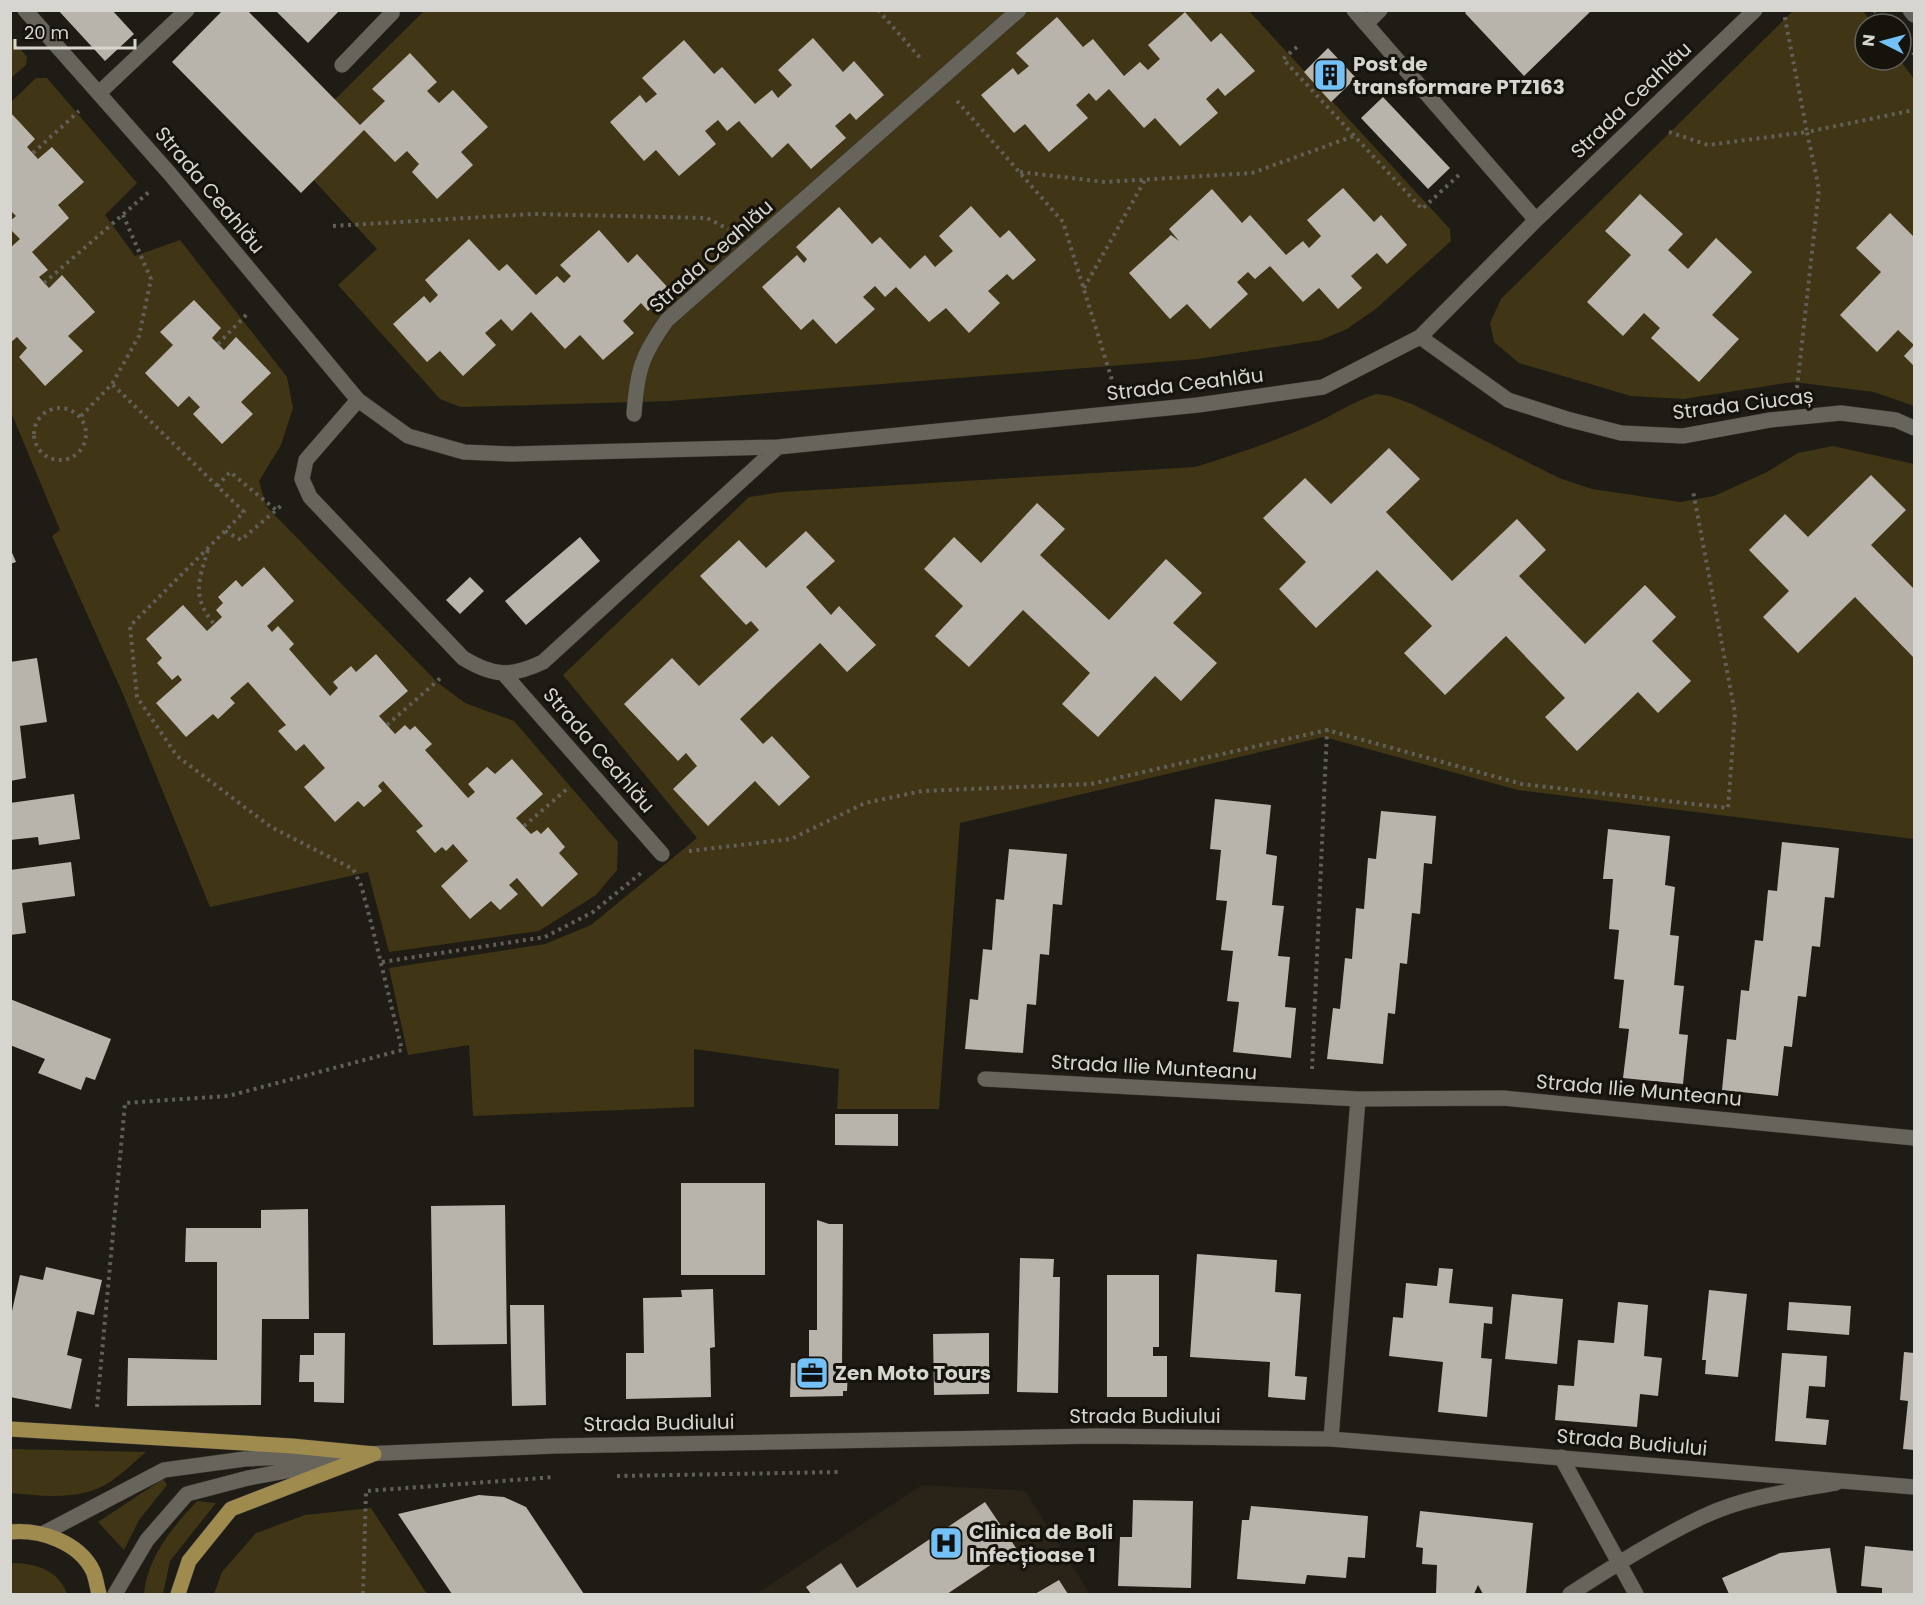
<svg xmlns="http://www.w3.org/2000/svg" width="1925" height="1605" font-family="Poppins,sans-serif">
	<rect width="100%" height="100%" fill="#1e1c15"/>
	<path fill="#292417" d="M922 1485 1025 1491 1090 1594H756Z"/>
	<path fill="#403514" d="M424 11H1249L1450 229 1451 241 1377 308 1347 329 1321 340 1198 359 669 401 461 407 440 399 338 285 377 249 285 149Z
		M1793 11H1863L1873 24H1865V60H1900L1914 79V406L1874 392 1793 382 1683 399 1631 396 1519 363 1494 342 1490 323 1501 299Z
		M10 37 27 57 26 65 11 78Z
		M36 78H47L137 183 105 215 135 256 180 240 287 377 293 408 281 445 259 481 266 506 437 682 465 703 514 721 618 842 617 870 596 895 539 931 389 952 368 872 210 907 123 694 52 536 60 530 11 412V102Z
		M1376 394 1390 396 1412 404 1559 478 1592 489 1680 502 1714 496 1767 472 1798 453 1833 446 1914 464V839L1518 790 1324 737 960 823 939 1109H837L839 1069 694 1049V1107L473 1116 469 1045 408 1055 389 968 545 944 591 925 697 838 563 675 749 497 781 492 1195 467C1234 455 1272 442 1309 426 1332 416 1352 402 1376 394Z
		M11 1449 146 1452C134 1462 123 1473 110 1482 82 1501 42 1496 11 1493Z
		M163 1479 167 1485 139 1520 124 1550 98 1522Z
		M197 1501 216 1503 170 1561 163 1594H144C148 1556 172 1528 197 1501Z
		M371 1508 427 1594H214L222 1572 256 1533 305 1515Z
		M15 1563C38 1564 59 1571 67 1594H11V1564Z"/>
	<path fill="#b8b4ab" d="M58 10H112L134 34 105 61Z
		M223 10H247L360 125 385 101 372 89 410 53 437 82 427 91 439 103 453 90 488 127 461 152 473 165 437 199 412 172 419 164 407 151 395 162 364 130 301 193 172 62Z
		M275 10H340L308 43Z
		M1468 10H1592L1524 76 1465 13Z
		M1185 12 1211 42 1221 33 1255 71 1225 96 1218 88 1206 99 1218 113 1180 146 1155 118 1144 128 1109 89 1096 101 1089 93 1076 105 1088 118 1049 152 1025 124 1014 133 981 95 1013 68 1018 75 1029 66 1016 53 1057 17 1083 47 1093 39 1124 76 1140 62 1148 70 1160 59 1148 45Z
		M813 38 843 72 854 61 884 95 856 120 850 113 835 126 846 138 811 169 788 143 772 158 739 121 727 131 718 120 705 131 716 144 679 176 656 150 644 161 610 122 640 95 646 103 657 94 642 78 684 40 714 74 722 67 755 104 772 90 778 98 792 85 778 70Z
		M1328 48 1356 78 1331 102 1304 72Z
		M1383 97 1450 168 1428 189 1361 118Z
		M10 112 35 139 27 147 38 159 52 147 84 182 58 205 69 218 32 252 48 270 39 277 49 288 62 275 95 312 68 336 83 351 45 386 19 357 27 348 17 337 10 343V248L20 239 10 229V221L16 216 10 210Z
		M1343 188 1374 222 1381 215 1407 245 1387 264 1377 253 1351 276 1362 288 1338 309 1319 288 1303 302 1270 266 1255 279 1248 272 1237 282 1248 294 1210 329 1187 304 1170 319 1129 273 1171 235 1179 241 1169 229 1212 189 1242 223 1250 215 1286 255 1303 241 1309 248 1321 236 1307 220Z
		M1640 194 1683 234 1668 250 1688 269 1716 238 1752 272 1712 315 1739 339 1699 382 1651 338 1660 328 1644 313 1623 336 1587 302 1631 255 1605 231Z
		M971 206 1000 238 1009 230 1036 260 1013 280 1007 274 988 291 1000 303 969 333 946 308 929 322 896 287 885 297 875 286 863 297 875 309 836 344 813 319 801 330 762 287 797 255 804 263 807 259 796 247 839 207 872 244 880 237 910 269 925 255 935 267 953 251 939 236Z
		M1890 213 1914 237V366L1904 356 1914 345 1898 330 1877 352 1840 315 1881 272 1856 248Z
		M599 230 628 263 637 254 670 290 648 311 641 303 623 321 634 333 603 360 580 335 565 349 531 312 512 331 501 319 485 333 496 345 463 376 440 351 427 362 393 324 424 296 430 303 438 295 425 280 469 239 499 271 507 264 536 295 557 276 564 283 571 276 560 265Z
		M194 300 221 328 212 338 224 350 236 337 271 373 241 402 253 414 222 444 193 414 200 407 189 396 178 407 145 373 173 345 160 332Z
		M1389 448 1420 479 1386 512 1452 581 1517 519 1546 550 1519 576 1585 644 1645 585 1676 617 1652 641 1691 681 1658 713 1638 692 1577 751 1545 717 1565 698 1506 636 1445 695 1404 653 1432 626 1377 570 1316 628 1279 589 1306 562 1263 518 1305 478 1331 504Z
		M1871 475 1906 510 1871 545 1914 589V658L1855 597 1798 653 1763 617 1789 591 1749 550 1785 514 1808 537Z
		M1037 503 1065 529 1040 555 1109 620 1166 559 1202 593 1173 623 1217 663 1181 701 1155 676 1098 737 1062 704 1090 673 1023 610 969 667 935 636 963 606 924 569 954 537 981 563Z
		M806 531 835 561 806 587 831 615 839 606 876 645 847 672 820 643 740 719 763 744 772 736 810 777 779 806 755 781 708 826 673 789 697 766 686 753 678 761 624 704 672 658 699 686 759 630 751 621 746 625 700 576 739 540 766 568Z
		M580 537 600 561 526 625 505 601Z
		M10 548 16 562 10 564Z
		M264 567 294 601 267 626 272 632 278 626 294 644 289 649 330 696 338 688 333 682 351 666 356 672 376 654 408 691 379 716 395 734 405 725 410 730 415 726 432 744 425 750 468 798 475 792 468 784 487 767 495 774 512 759 543 794 516 818 531 834 537 830 541 834 548 827 565 847 559 853 578 874 542 907 517 878 509 885 518 894 500 910 491 901 470 919 441 886 468 861 453 844 446 851 442 847 435 853 416 831 423 826 383 781 378 786 382 791 364 807 358 801 335 822 304 787 325 768 304 744 296 751 278 731 286 725 248 682 230 698 235 703 218 719 213 714 186 737 156 703 182 680 178 675 172 680 157 663 162 658 146 639 183 605 207 631 222 617 216 610 223 603 218 597 236 580 242 587Z
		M470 577 484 591 460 614 446 600Z
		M37 658 47 722 20 726 26 778 10 781V662Z
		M74 794 80 839 39 845 38 837 10 840V803Z
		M1215 799 1271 805 1266 854 1277 856 1272 905 1284 906 1278 956 1290 957 1285 1007 1296 1008 1291 1058 1233 1052 1239 1002 1227 1001 1233 951 1221 950 1227 901 1216 900 1221 850 1210 849Z
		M1381 811 1436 816 1432 864 1424 863 1420 914 1412 913 1407 964 1400 963 1395 1014 1388 1013 1383 1064 1327 1059 1333 1008 1340 1009 1345 958 1352 959 1356 908 1364 909 1368 858 1376 859Z
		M1608 829 1670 836 1665 885 1675 887 1670 935 1679 936 1674 985 1684 986 1679 1034 1688 1035 1683 1084 1623 1078 1629 1029 1619 1028 1624 980 1614 979 1619 930 1609 929 1613 879H1603Z
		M1782 842 1839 848 1834 898 1825 897 1820 947 1812 946 1806 997 1798 996 1792 1047 1784 1046 1778 1096 1722 1090 1727 1039 1736 1040 1741 990 1749 991 1755 940 1763 941 1768 890 1777 891Z
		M1009 849 1067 854 1062 905 1053 904 1049 955 1040 954 1036 1005 1027 1004 1023 1053 965 1049 970 999 978 1000 983 949 992 950 996 899 1004 900Z
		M71 862 75 896 22 903 26 933 10 935V870Z
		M10 999 111 1039 95 1080 86 1077 81 1090 38 1073 45 1059 10 1045Z
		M835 1114H898V1146L835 1145Z
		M681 1183H765V1275H681Z
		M505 1205 507 1344 433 1345 431 1206Z
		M308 1209 309 1319H262L261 1405 127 1406 128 1358 217 1360V1262H185L186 1228H261V1210Z
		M817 1220 829 1224H843L842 1370H848L847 1391H843V1396L790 1397 791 1363H809V1330H817Z
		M1197 1254 1277 1260 1275 1292 1301 1294 1295 1376 1307 1377 1305 1400 1268 1397 1270 1362 1190 1357Z
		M1020 1258 1054 1259 1053 1277H1060L1058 1393 1017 1392Z
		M46 1267 102 1280 94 1315 77 1311 67 1355 82 1359 71 1409 10 1397V1320L20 1275 43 1280Z
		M1439 1268 1453 1269 1449 1303 1493 1307 1492 1324 1484 1323 1481 1358 1492 1359 1487 1417 1438 1412 1443 1362 1389 1356 1393 1317 1403 1318 1406 1283 1437 1286Z
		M1107 1275H1159V1347H1153V1356H1167V1397H1107Z
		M713 1289 715 1347 710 1348 711 1397 626 1399V1353H644L643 1298 682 1297 681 1290Z
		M1709 1290 1747 1294 1738 1377 1705 1374 1706 1360H1702Z
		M1512 1294 1563 1299 1557 1364 1505 1359Z
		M1618 1302 1648 1305 1644 1356 1662 1358 1658 1396 1640 1394 1637 1427 1555 1420 1558 1385 1574 1386 1578 1340 1614 1343Z
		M1789 1302 1851 1306 1849 1335 1787 1330Z
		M510 1305H544L546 1405 512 1406Z
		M314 1333H345L344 1403 314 1402V1382H299L300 1355H314Z
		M989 1333V1394L934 1395 933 1334Z
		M1904 1352 1914 1353V1450L1903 1449 1908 1401 1900 1400Z
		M1782 1353 1827 1356 1825 1387 1809 1386 1806 1418 1829 1420 1826 1445 1775 1441Z
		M479 1495 504 1497 526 1507 584 1594H452L398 1514Z
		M1133 1500 1193 1501 1191 1588 1118 1586 1120 1537H1132Z
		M985 1502 1016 1548 947 1594H811L806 1587 841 1563 857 1588Z
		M1251 1506 1368 1516 1365 1558 1348 1557 1346 1578 1307 1575 1305 1584 1237 1579 1242 1520H1249Z
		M1420 1511 1533 1523 1526 1594H1483L1478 1585 1474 1594H1436L1437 1565 1422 1564 1423 1548 1416 1547Z
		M1865 1546 1914 1551V1594H1882V1588L1861 1586Z
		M1830 1548 1837 1594H1729L1722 1578 1780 1553Z
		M1059 1580 1068 1594H1035Z"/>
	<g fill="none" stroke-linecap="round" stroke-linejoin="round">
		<g stroke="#3a3834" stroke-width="16">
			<path id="service" d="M1366 24 1380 10
				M342 65 392 13 390 10
				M99 93 187 10"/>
		</g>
		<g stroke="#3a3834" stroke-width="16">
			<path id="pedestrian" d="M634 414C637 370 642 355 667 320L1019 10"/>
		</g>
		<g stroke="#3a3834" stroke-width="16">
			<path id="minor" d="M25 10 170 174 358 400 408 436 464 452 512 454 778 447 1198 405 1323 387 1420 337 1536 220 1755 10
				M1354 10 1536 220
				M1420 337 1508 400 1567 419 1621 433 1683 436 1770 420 1841 413 1896 420 1914 428
				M358 400 306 460 302 479 310 497 463 658C494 677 511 677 543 662L778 447
				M504 674 662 854
				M985 1079 1358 1099 1503 1098 1914 1138
				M1331 1439 1358 1099
				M1561 1457 1636 1594
				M1570 1594C1612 1567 1656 1539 1702 1517 1744 1497 1791 1491 1836 1483"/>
		</g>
		<g stroke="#3a3834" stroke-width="16">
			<path id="tertiary" d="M1910 10 1914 15"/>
		</g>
		<g stroke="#3a3834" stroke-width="16">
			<path id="secondary" d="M363 1454 554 1446 1097 1436 1331 1439 1914 1487
				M44 1533 164 1470 245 1459 339 1455
				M115 1594 147 1540 187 1494 248 1478 324 1464"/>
		</g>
		<g stroke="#3a3834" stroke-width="16">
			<path id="primary" d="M10 1429 292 1446 374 1454
				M10 1532C40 1529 79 1542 93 1571 96 1578 97 1587 99 1594
				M178 1594 189 1561 231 1509 371 1455"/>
		</g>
		<path stroke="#615f59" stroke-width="4" stroke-dasharray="3 4.5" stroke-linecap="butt" d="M878 10 921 59
			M1874 10 1882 19
			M1903 41 1914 54
			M1297 47 1283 59 1422 209 1460 174
			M957 101 1063 222 1112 380
			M1669 132 1708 145 1807 132 1784 13
			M33 153 79 111
			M1020 172 1105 182 1252 173 1354 136
			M333 226 533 214 707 218 728 229
			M44 283 150 191
			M1084 288 1145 180
			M218 344 249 312
			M1797 388 1819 189 1807 132 1914 110
			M34 434a26 26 0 1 1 52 0a26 26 0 1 1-52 0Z
			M81 416 112 384 139 336 151 279 123 215
			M217 486 230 472 276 510
			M225 531 241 540 282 505
			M208 550C198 582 192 597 214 624
			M387 725 443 676
			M524 826 567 789
			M689 851 791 839 865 803 922 791 1091 784 1327 730 1522 784 1728 808 1735 713 1693 491
			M382 962 545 937 593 912 641 873
			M1312 1069 1327 730
			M97 1407 125 1103 228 1096 402 1050 372 926 361 885 353 869 271 827 177 756 137 697 130 626 244 512 112 384
			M617 1476 840 1472
			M363 1594 366 1491 555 1477"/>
		<use href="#service" stroke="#67645c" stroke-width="15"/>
		<use href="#pedestrian" stroke="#67645c" stroke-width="15"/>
		<use href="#minor" stroke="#67645c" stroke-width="15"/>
		<use href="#tertiary" stroke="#67645c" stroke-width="15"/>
		<use href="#secondary" stroke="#67645c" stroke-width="15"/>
		<use href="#primary" stroke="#a08b4f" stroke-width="15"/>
	</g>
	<defs>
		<g id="building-square" transform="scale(1.725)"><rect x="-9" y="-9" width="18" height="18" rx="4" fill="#73c1f6" stroke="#15130c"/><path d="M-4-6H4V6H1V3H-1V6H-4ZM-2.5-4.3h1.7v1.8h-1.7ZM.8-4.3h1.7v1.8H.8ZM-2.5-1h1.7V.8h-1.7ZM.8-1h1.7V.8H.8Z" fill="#111"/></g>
		<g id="office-square" transform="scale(1.725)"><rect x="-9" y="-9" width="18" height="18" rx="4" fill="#73c1f6" stroke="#15130c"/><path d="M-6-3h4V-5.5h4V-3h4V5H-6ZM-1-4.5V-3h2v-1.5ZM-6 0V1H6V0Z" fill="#111"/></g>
		<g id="hospital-square" transform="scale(1.725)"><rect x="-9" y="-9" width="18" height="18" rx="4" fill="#73c1f6" stroke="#15130c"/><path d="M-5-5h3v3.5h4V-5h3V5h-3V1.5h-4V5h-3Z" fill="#111"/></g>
	</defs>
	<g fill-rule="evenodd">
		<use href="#building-square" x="1330" y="75"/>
		<use href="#office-square" x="812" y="1373"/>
		<use href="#hospital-square" x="946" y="1543"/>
	</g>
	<g text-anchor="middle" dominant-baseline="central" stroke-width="6" stroke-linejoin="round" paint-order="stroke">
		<g font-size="20" font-weight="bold" fill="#d7d5d0" stroke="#15130c" text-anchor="start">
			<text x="1353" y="64">Post de<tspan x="1353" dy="23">transformare PTZ163</tspan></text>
			<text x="835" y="1373">Zen Moto Tours</text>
			<text x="969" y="1532">Clinica de Boli<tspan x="969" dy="23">Infecțioase 1</tspan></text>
		</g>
		<g font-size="20" fill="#d7d5d0" stroke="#15130c">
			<text transform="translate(1631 100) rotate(-44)">Strada Ceahlău</text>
			<text transform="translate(210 190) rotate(50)">Strada Ceahlău</text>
			<text transform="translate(711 256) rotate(-42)">Strada Ceahlău</text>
			<text transform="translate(1185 384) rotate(-7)">Strada Ceahlău</text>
			<text transform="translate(1743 404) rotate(-7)">Strada Ciucaș</text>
			<text transform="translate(599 750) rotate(49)">Strada Ceahlău</text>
			<text transform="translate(1154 1067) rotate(3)">Strada Ilie Munteanu</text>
			<text transform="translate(1639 1090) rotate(5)">Strada Ilie Munteanu</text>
			<text x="1145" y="1416">Strada Budiului</text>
			<text transform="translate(659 1423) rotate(-1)">Strada Budiului</text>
			<text transform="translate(1632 1442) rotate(5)">Strada Budiului</text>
		</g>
	</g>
	<rect width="1925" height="1605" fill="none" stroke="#d7d5d0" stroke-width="24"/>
	<g transform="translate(1883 42) rotate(276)"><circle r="28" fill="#15130c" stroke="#63615a" stroke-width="1.5"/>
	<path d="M0-4.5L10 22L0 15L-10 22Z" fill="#73c1f6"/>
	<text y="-9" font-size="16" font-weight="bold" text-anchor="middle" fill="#d7d5d0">N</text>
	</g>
	<path d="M15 39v9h120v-9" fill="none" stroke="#d7d5d0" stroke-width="3"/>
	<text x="24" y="39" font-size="18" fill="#d7d5d0" stroke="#15130c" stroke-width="4.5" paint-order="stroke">20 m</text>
</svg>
